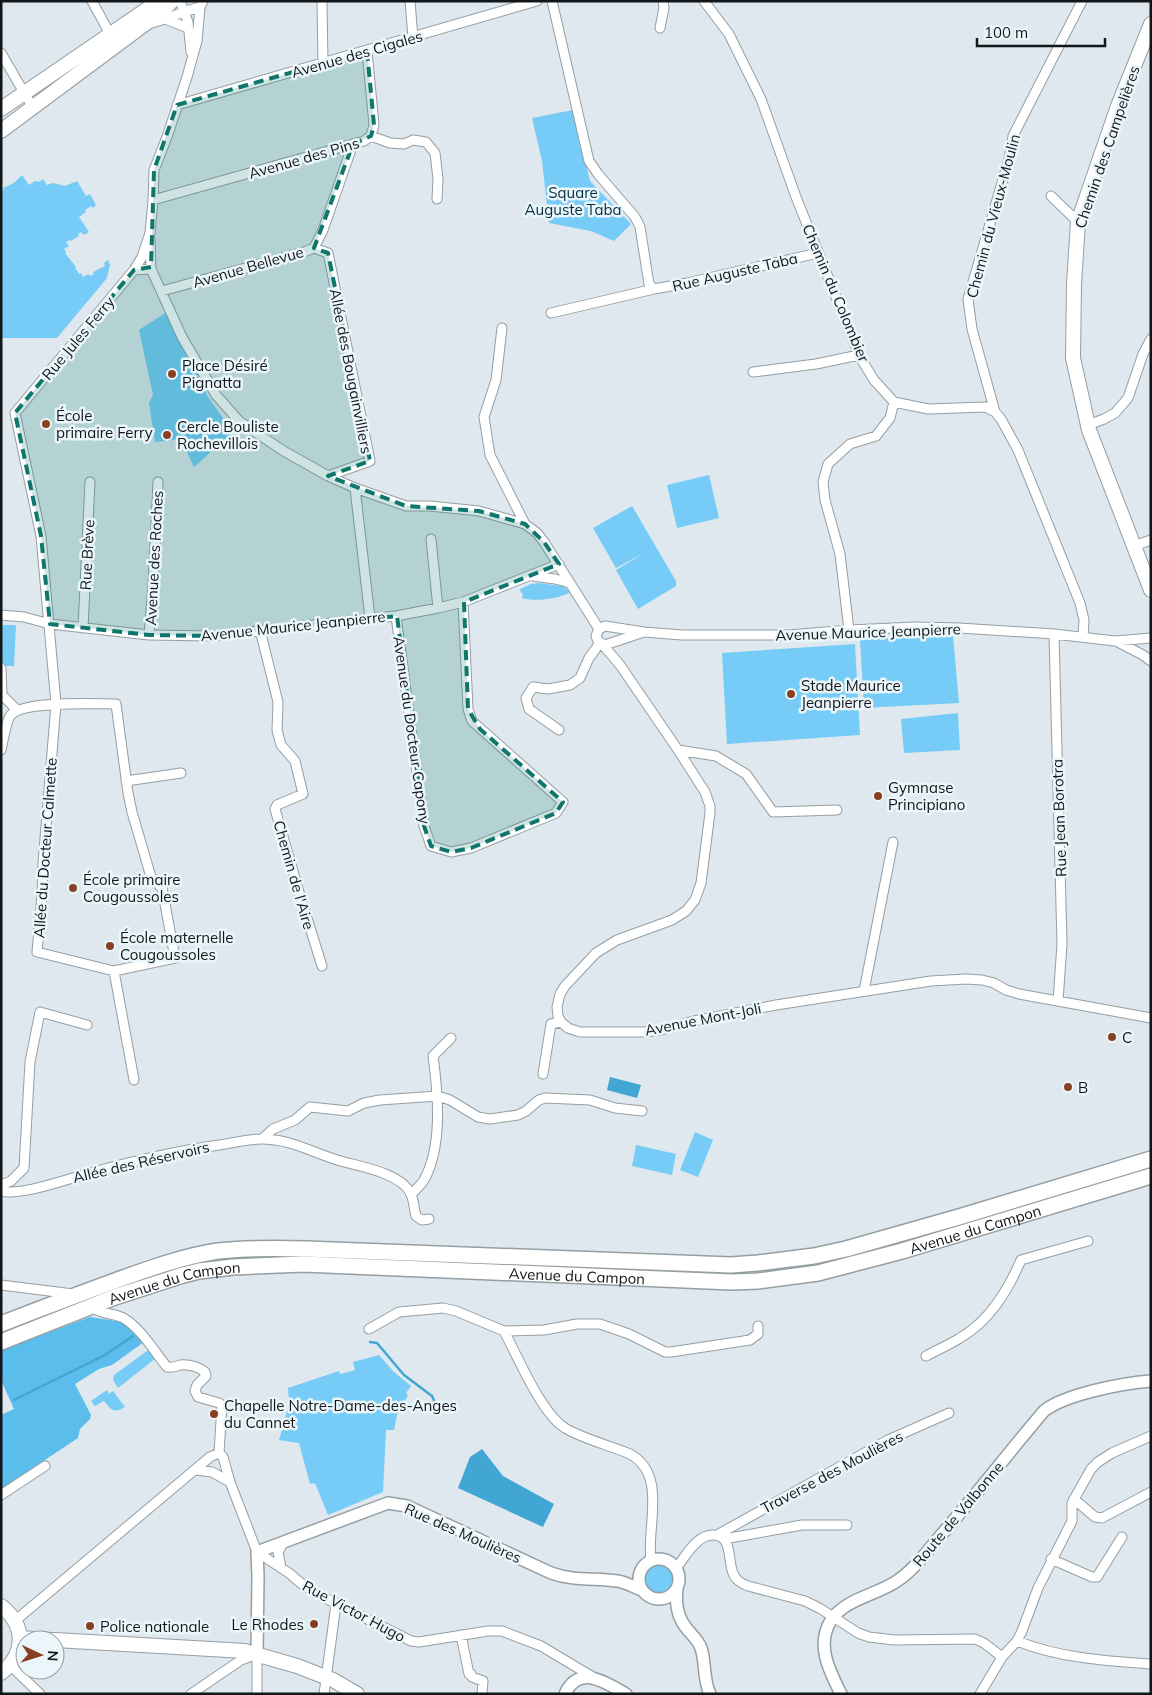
<svg xmlns="http://www.w3.org/2000/svg" width="1152" height="1695" font-family="Mulish,sans-serif">
	<rect width="100%" height="100%" fill="#dee8ee"/>
	<path fill="#76ccf6" d="M573 110 590 181 631 224 614 241 591 231 549 223 542 161 532 118Z
		M22 175 29 185 35 181 39 182 43 179 47 185 53 183 65 186 77 181 86 196 90 194 96 205 93 208 91 206 85 210 86 212 79 217 89 232 84 235 81 232 78 234 79 236 71 241 70 240 66 242 69 246 64 249 66 252 65 253 76 267 75 268 79 274 81 273 83 277 88 274 90 276 94 274 93 272 105 266 104 263 108 260 110 265 107 278 57 338H1V191L4 190 3 188 14 183Z
		M167 312 208 397 233 432 194 467 181 439 155 442 149 403 153 395 139 330Z
		M709 475 719 518 677 528 667 485Z
		M632 506 676 581V586L638 609 616 570 644 553 616 568 593 528Z
		M539 583 563 586 570 592C561 599 533 602 522 598L523 595 520 590V589L531 584Z
		M1 625H16L14 666H1Z
		M953 636 959 703 864 708 860 639Z
		M855 644 860 735 727 744 722 653Z
		M958 713 960 750 904 753 901 719Z
		M695 1132 713 1140 698 1177 680 1170Z
		M636 1145 676 1154 672 1175 632 1166Z
		M147 1351H151L156 1358 118 1388 113 1380 114 1375Z
		M379 1355 394 1372 411 1386 406 1393 408 1395 397 1415 394 1430H386L383 1492 328 1515 315 1483 310 1484 299 1443 279 1440 289 1404 288 1388 339 1371 340 1374 355 1370 353 1362Z
		M107 1390 109 1394 113 1391 125 1407C114 1414 111 1410 104 1401L95 1406 91 1401Z
		M644 1579a16 16 0 1 1 32 0a16 16 0 1 1-32 0Z"/>
	<path fill="#5abdeb" d="M90 1317 123 1322 144 1342 112 1365 99 1369 75 1384 91 1415 90 1419 80 1429 78 1438 1 1489V1415L14 1409 1 1380V1350Z"/>
	<path fill="#41a6d3" d="M610 1077 641 1085 637 1098 607 1090Z
		M482 1449 503 1476 554 1504 543 1527 458 1488 470 1457Z"/>
	<g fill="none" stroke-linecap="round" stroke-linejoin="round">
		<path stroke="#41a6d3" stroke-width="2.5" d="M370 1342 377 1343 404 1375 432 1396 437 1407
			M14 1400 105 1355 133 1336"/>
		<g stroke="#949ea3" stroke-width="11">
			<path id="minor" d="M92 1 110 34
				M180 1 188 22 191 52
				M322 1 323 64
				M410 1 413 38
				M552 1 589 161 598 174 635 217 640 227 649 284 654 289 687 283 818 253
				M704 1 729 34 761 99 796 197 860 357 874 380 894 402 928 409 986 407 995 412 1001 419 1018 450 1080 603 1084 620 1083 637
				M165 19 188 28
				M151 23C168 19 183 11 200 7
				M660 28 664 8 663 1
				M1 53 33 108
				M177 105 537 1
				M371 136 390 143 404 144 413 140 426 142 435 153 438 179 437 199
				M1051 196 1078 222
				M153 200 353 144 364 141 371 136 374 125 367 51
				M150 239 151 269
				M314 248 328 253 370 461 328 476
				M134 270 151 269 182 337 216 395 239 421 282 450 328 476 355 488 406 506H430L479 511 525 524 537 533 544 542 599 629
				M162 291 304 252 314 248 323 230 353 144
				M551 313 654 289
				M502 328 496 380 484 417 490 455 525 524
				M753 372 816 364 859 355
				M995 412 972 329 968 299 1009 159 1013 136 1082 1
				M1088 425 1104 419 1115 413 1128 398 1143 354 1151 339
				M355 488 370 618
				M431 539 438 608
				M1134 546 1151 540
				M533 576 555 579 570 583
				M1 615 24 617 50 624 149 635 212 636 396 616 438 608 463 602 559 564
				M396 616 424 826 431 846 451 852 471 848 556 813 563 802 472 721 468 709 463 602
				M83 628 90 482
				M260 630 278 702 277 730 281 745 295 761 303 794 277 805 275 809 301 899 322 966
				M849 630 840 554 825 500 823 482 828 464 850 444 876 436 890 418 894 402
				M644 632 605 645 598 641 596 636 599 629 605 626 644 632 682 635H789L849 630 916 627 959 628 1054 634 1115 641 1151 638
				M1054 634 1062 944 1058 1001
				M149 635 153 585 158 482
				M1116 641 1143 655 1151 661
				M603 645 620 665 678 750 705 792 710 806V813L701 883 695 900 686 911 672 920 617 940 596 953 565 986 560 994 557 1007 558 1016 561 1022 568 1028 580 1032H645L661 1030 694 1021 776 1005 931 981 966 979 982 980 994 983 1006 990 1019 994 1151 1018
				M1 668 2 695 17 710
				M559 730 529 709 526 698 533 687 548 689 570 685 580 678 589 658 600 643
				M1 750C3 741 6 723 10 716 21 700 95 704 116 704L128 793 132 812 151 877 162 888 175 958 114 971 37 952 42 896 43 863 56 704 41 536 15 413 134 270 142 257 150 233 153 200 154 170 167 137 187 77 197 41 200 7 203 1
				M678 750 716 756 746 774 773 812 837 810
				M126 781 181 773
				M114 971 134 1080
				M864 991 893 842
				M543 1074 551 1024 561 1022
				M262 1139 273 1129 295 1120 310 1107 348 1111 364 1103 380 1100 438 1096 450 1100 478 1117 490 1119 518 1115 526 1111 539 1100 545 1098 590 1100 615 1108 642 1111
				M1 1185 11 1181 24 1168 30 1062 40 1012 87 1025
				M1 1191C20 1196 65 1180 86 1174 130 1162 174 1151 219 1145 233 1143 247 1139 261 1139 293 1139 314 1154 344 1162 363 1167 402 1174 411 1194 414 1201 414 1209 416 1216L422 1220 429 1219
				M411 1195C415 1190 421 1185 424 1180 443 1146 438 1093 433 1056L451 1038
				M1 1285 73 1294
				M92 1307C103 1316 114 1312 125 1319 143 1331 154 1351 167 1367 172 1368 175 1367 180 1365 189 1364 198 1367 205 1372L206 1376 197 1385 195 1391 198 1397 219 1403 222 1405 219 1453 223 1457 230 1482 257 1552 289 1573 303 1585 331 1601 411 1641 419 1642 488 1631H502L541 1646 593 1677
				M369 1329 399 1312 443 1308 456 1311 504 1331 544 1330 577 1324H600L629 1334 665 1352H671L750 1340 758 1334V1326
				M504 1331C518 1357 541 1413 565 1428 583 1439 609 1445 630 1454 668 1475 646 1527 651 1561
				M926 1356C937 1350 949 1345 960 1338 990 1321 1008 1290 1021 1260L1088 1241
				M195 1470 212 1472 230 1482
				M1 1495 45 1466
				M1074 1499 1095 1517 1102 1518 1151 1492
				M717 1535 888 1440 949 1413
				M724 1539 802 1525H847
				M1051 1559 1092 1577H1097L1122 1537
				M281 1568 278 1552 283 1543
				M676 1568C683 1560 688 1550 696 1543 701 1538 706 1535 713 1535 735 1535 726 1565 735 1577 738 1582 743 1584 748 1586L805 1601 821 1609 858 1633 869 1637 894 1640 975 1639 984 1643 1002 1657
				M16 1620 210 1457 219 1453
				M461 1635 469 1674H471L472 1677 483 1681 482 1694
				M1017 1641C1059 1658 1106 1661 1151 1664
				M10 1665 40 1694
				M191 1694 241 1660 257 1654V1694
				M324 1694 336 1604
				M980 1694 1002 1657 1017 1641 1022 1631 1038 1588 1072 1521V1503L1091 1469 1098 1462 1112 1453 1151 1436"/>
		</g>
		<g stroke="#949ea3" stroke-width="14">
			<path id="tertiary" d="M639 1579a20 20 0 1 1 40 0a20 20 0 1 1-40 0Z
				M677 1589C675 1604 677 1617 687 1629 692 1635 698 1640 701 1648 706 1663 703 1680 710 1694
				M257 1654 258 1576 257 1552 388 1503 407 1506 551 1573C573 1581 594 1578 617 1581 626 1582 633 1587 642 1590
				M565 1694C579 1664 605 1682 626 1694
				M841 1694C830 1672 816 1646 830 1622 843 1599 877 1595 897 1581 915 1569 928 1550 942 1534 977 1494 1009 1452 1044 1411 1065 1394 1124 1383 1151 1381"/>
		</g>
		<g stroke="#949ea3" stroke-width="16">
			<path id="secondary" d="M1151 24 1118 106 1078 222 1074 284 1073 358 1089 430 1151 590
				M1 109 159 1
				M1 131 161 12 172 1
				M1 1606C26 1625 26 1654 1 1673
				M20 1638 52 1640
				M55 1640 245 1651 297 1666 333 1680 357 1694"/>
		</g>
		<g stroke="#949ea3" stroke-width="18">
			<g id="primary">
				<path d="M1 1324C42 1308 82 1293 123 1278 154 1267 185 1256 218 1251 247 1248 277 1248 306 1249L731 1265 758 1263 814 1256 846 1249 959 1217 1151 1159"/>
				<path id="s1" d="M1 1342 115 1297 183 1275 199 1271 233 1267 303 1264 732 1282 758 1281 818 1273 902 1251 1151 1176"/>
			</g>
		</g>
		<use href="#minor" stroke="#fff" stroke-width="9"/>
		<use href="#tertiary" stroke="#fff" stroke-width="11"/>
		<use href="#secondary" stroke="#fff" stroke-width="14"/>
		<use href="#primary" stroke="#fff" stroke-width="15"/>
	</g>
	<path fill="#0f766e" fill-opacity="0.2" stroke="#0f766e" stroke-width="4" stroke-dasharray="10 6" stroke-linejoin="round" d="M367 51 374 125 371 136 353 144 314 248 328 253 370 461 328 476 406 506 479 511 525 524 544 542 559 564 464 602 468 709 480 729 563 802 556 813 471 848 451 852 431 846 424 826 397 616 212 636 149 635 50 624 41 536 15 413 134 270 151 267 154 170 177 105Z"/>
	<g fill="#894022" stroke="#ebf6fb" stroke-width="2">
		<circle cx="172" cy="374" r="5"/>
		<circle cx="46" cy="424" r="5"/>
		<circle cx="167" cy="435" r="5"/>
		<circle cx="791" cy="694" r="5"/>
		<circle cx="878" cy="796" r="5"/>
		<circle cx="73" cy="888" r="5"/>
		<circle cx="110" cy="946" r="5"/>
		<circle cx="1112" cy="1037" r="5"/>
		<circle cx="1068" cy="1087" r="5"/>
		<circle cx="214" cy="1414" r="5"/>
		<circle cx="314" cy="1624" r="5"/>
		<circle cx="90" cy="1626" r="5"/>
	</g>
	<g text-anchor="middle" dominant-baseline="central" stroke-width="5" stroke-linejoin="round" paint-order="stroke">
		<g font-size="15" fill="#121618" stroke="#ebf6fb">
			<text transform="translate(357 54) rotate(-16)">Avenue des Cigales</text>
			<text transform="translate(1107 147) rotate(-71)">Chemin des Campelières</text>
			<text transform="translate(304 158) rotate(-16)">Avenue des Pins</text>
			<text transform="translate(993 216) rotate(-75)">Chemin du Vieux-Moulin</text>
			<text transform="translate(248 267) rotate(-16)">Avenue Bellevue</text>
			<text transform="translate(735 272) rotate(-13)">Rue Auguste Taba</text>
			<text transform="translate(836 293) rotate(67)">Chemin du Colombier</text>
			<text transform="translate(78 338) rotate(-50)">Rue Jules Ferry</text>
			<text transform="translate(351 371) rotate(79)">Allée des Bougainvilliers</text>
			<text transform="translate(87 555) rotate(-87)">Rue Brève</text>
			<text transform="translate(154 558) rotate(-87)">Avenue des Roches</text>
			<text transform="translate(293 626) rotate(-6)">Avenue Maurice Jeanpierre</text>
			<text transform="translate(868 632) rotate(-2)">Avenue Maurice Jeanpierre</text>
			<text transform="translate(412 730) rotate(82)">Avenue du Docteur Capony</text>
			<text transform="translate(1059 818) rotate(-92)">Rue Jean Borotra</text>
			<text transform="translate(45 848) rotate(-86)">Allée du Docteur Calmette</text>
			<text transform="translate(294 875) rotate(74)">Chemin de l'Aire</text>
			<text transform="translate(703 1019) rotate(-11)">Avenue Mont-Joli</text>
			<text transform="translate(141 1162) rotate(-13)">Allée des Réservoirs</text>
			<text stroke="none"><textPath href="#s1" startOffset="994">Avenue du Campon</textPath></text>
			<text stroke="none"><textPath href="#s1" startOffset="589">Avenue du Campon</textPath></text>
			<text stroke="none"><textPath href="#s1" startOffset="184">Avenue du Campon</textPath></text>
			<text transform="translate(832 1472) rotate(-28)">Traverse des Moulières</text>
			<text transform="translate(958 1514) rotate(-50)">Route de Valbonne</text>
			<text transform="translate(463 1533) rotate(24)">Rue des Moulières</text>
			<text transform="translate(354 1611) rotate(28)">Rue Victor Hugo</text>
		</g>
		<g font-size="15" fill="#002e41" stroke="#ebf6fb">
			<text x="573" y="192">Square<tspan x="573" dy="17">Auguste Taba</tspan></text>
		</g>
		<g font-size="15" fill="#121618" stroke="#ebf6fb" text-anchor="start">
			<text x="182" y="365">Place Désiré<tspan x="182" dy="17">Pignatta</tspan></text>
			<text x="56" y="415">École<tspan x="56" dy="17">primaire Ferry</tspan></text>
			<text x="177" y="426">Cercle Bouliste<tspan x="177" dy="17">Rochevillois</tspan></text>
			<text x="801" y="685">Stade Maurice<tspan x="801" dy="17">Jeanpierre</tspan></text>
			<text x="888" y="787">Gymnase<tspan x="888" dy="17">Principiano</tspan></text>
			<text x="83" y="879">École primaire<tspan x="83" dy="17">Cougoussoles</tspan></text>
			<text x="120" y="937">École maternelle<tspan x="120" dy="17">Cougoussoles</tspan></text>
			<text x="1122" y="1037">C</text>
			<text x="1078" y="1087">B</text>
			<text x="224" y="1405">Chapelle Notre-Dame-des-Anges<tspan x="224" dy="17">du Cannet</tspan></text>
			<text x="304" y="1624" text-anchor="end">Le Rhodes</text>
			<text x="100" y="1626">Police nationale</text>
		</g>
	</g>
	<rect width="1152" height="1695" fill="none" stroke="#121618" stroke-width="5"/>
	<g transform="translate(40 1655) rotate(94)"><circle r="24" fill="#ebf6fb" stroke="#949ca0"/>
	<path d="M0-4L9 19L0 12L-9 19Z" fill="#894022"/>
	<text y="-8" font-size="14" font-weight="bold" text-anchor="middle" fill="#121618">N</text>
	</g>
	<path d="M977 38v8h128v-8" fill="none" stroke="#121618" stroke-width="2.5"/>
	<text x="984" y="38" font-size="15" fill="#121618" stroke="#ebf6fb" stroke-width="4" paint-order="stroke">100 m</text>
</svg>
